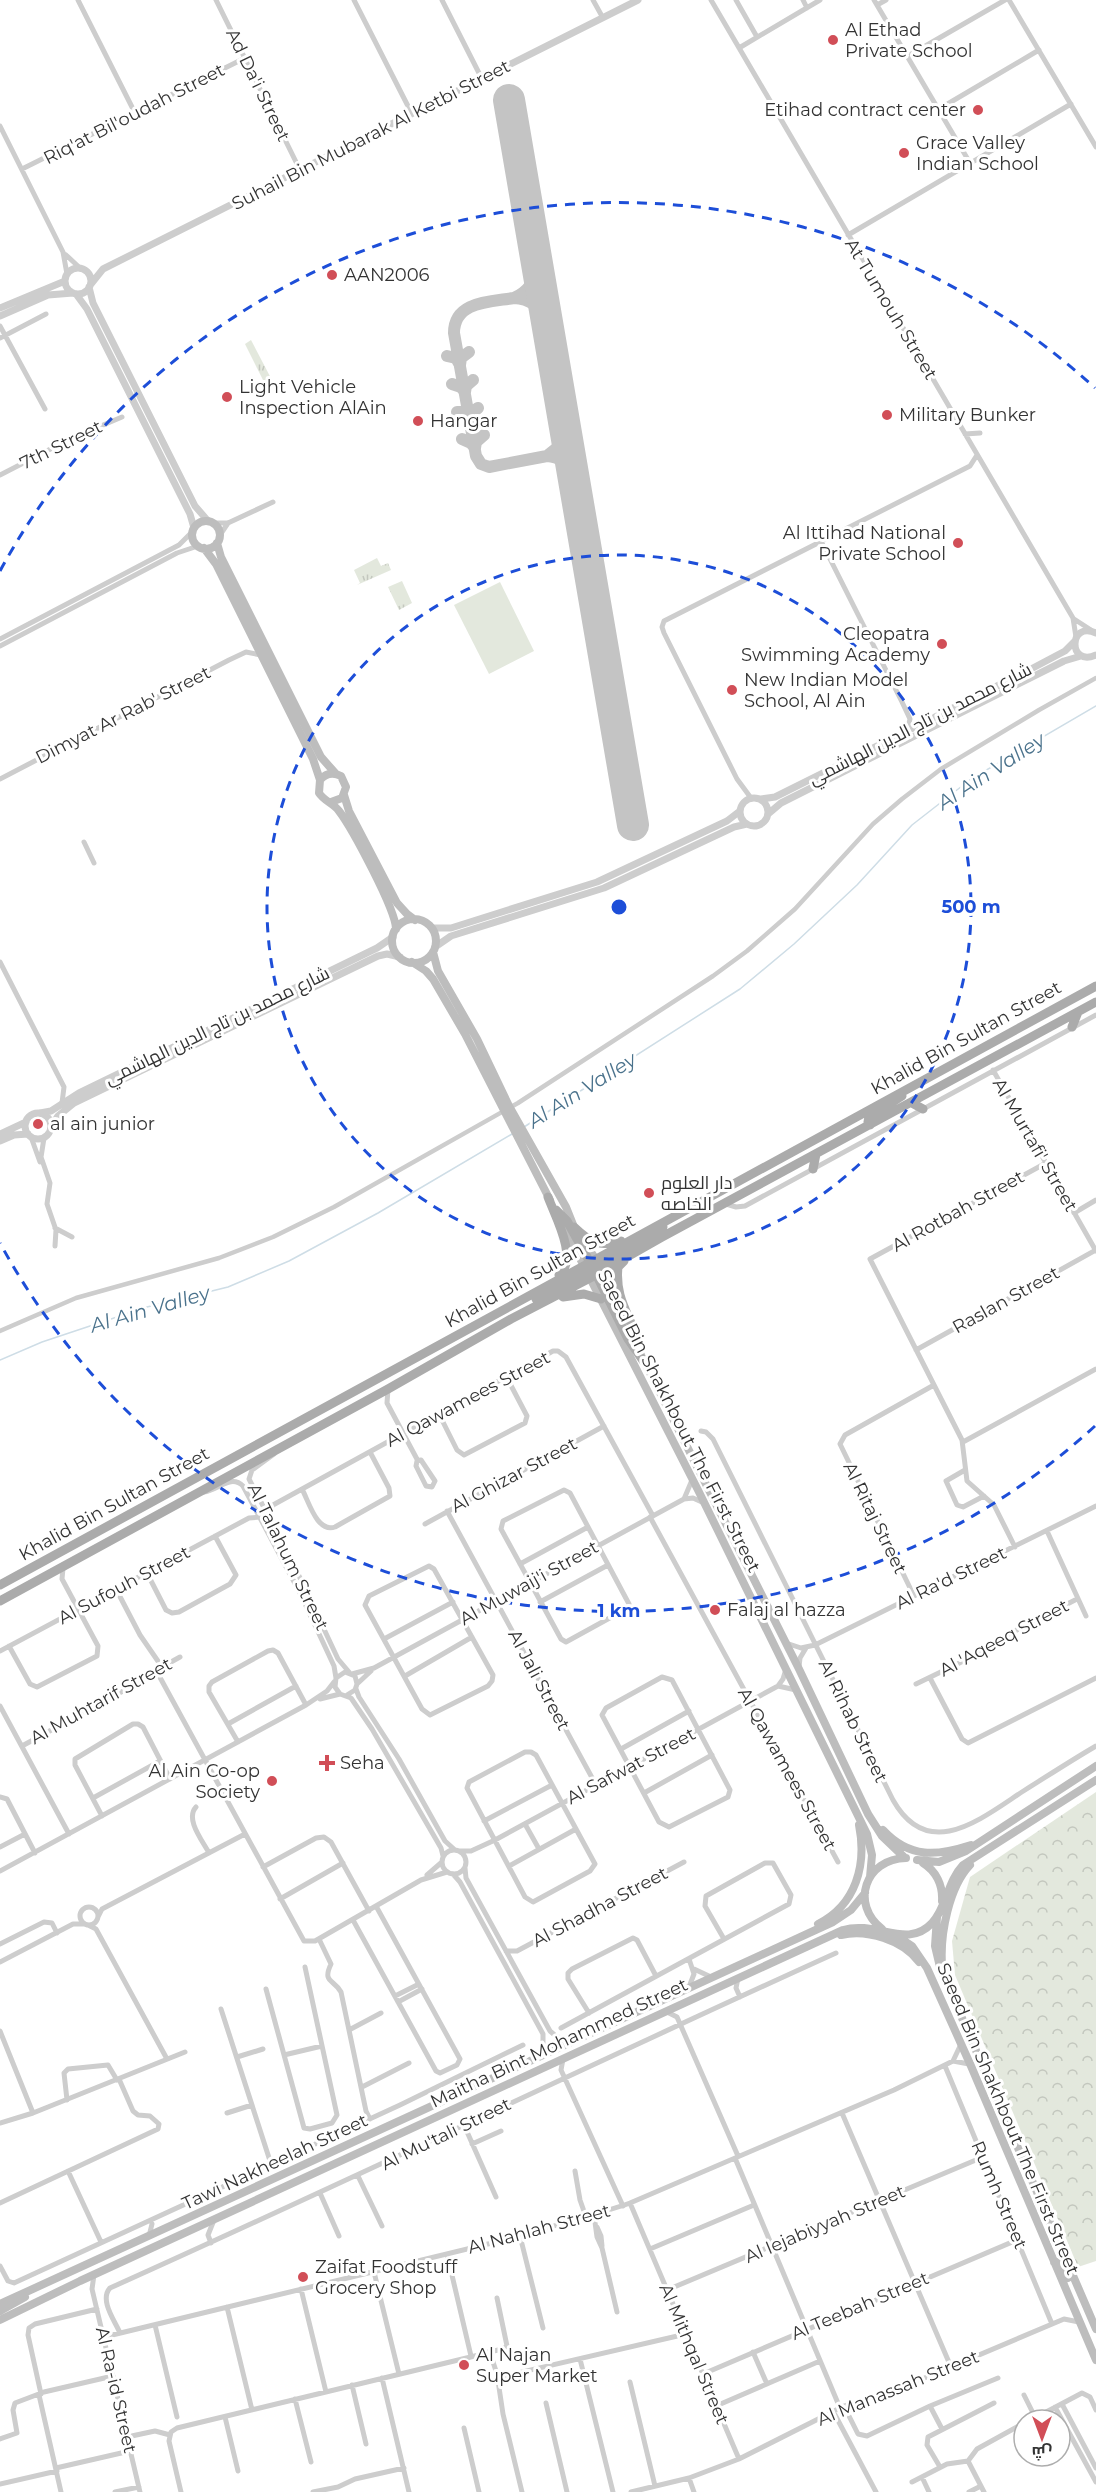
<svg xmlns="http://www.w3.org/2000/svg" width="1096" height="2492" font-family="Montserrat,Cairo,sans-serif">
	<defs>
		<pattern id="forest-crowns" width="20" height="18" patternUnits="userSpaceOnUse" patternTransform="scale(1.5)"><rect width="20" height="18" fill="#e3e8dd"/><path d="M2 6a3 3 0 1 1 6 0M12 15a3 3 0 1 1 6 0" fill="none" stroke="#c3c7be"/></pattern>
		<pattern id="park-tufts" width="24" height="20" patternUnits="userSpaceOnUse" patternTransform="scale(1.5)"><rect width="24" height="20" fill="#e3e8dd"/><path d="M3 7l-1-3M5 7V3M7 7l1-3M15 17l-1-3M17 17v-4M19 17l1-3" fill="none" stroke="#c3c7be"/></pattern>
	</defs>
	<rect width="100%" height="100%" fill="#fff"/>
	<path fill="url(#forest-crowns)" d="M1096 1792V2261L1078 2267 955 1975 952 1941 970 1877Z"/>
	<path fill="url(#park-tufts)" d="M251 340 274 384 267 388 245 344Z
		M377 558 381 566 388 563 391 570 357 585 360 583 354 570Z
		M402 581 412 603 399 610 388 587Z"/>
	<path fill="#e3e8dd" d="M500 582 534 651 489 674 454 605Z"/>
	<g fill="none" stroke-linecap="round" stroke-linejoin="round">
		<path stroke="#cedde6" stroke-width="1.5" d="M524 1127 740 989 794 944 857 885 912 825 971 779 1096 706
			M0 1360 42 1342 147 1307 228 1287 289 1261 378 1213 512 1134"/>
		<path stroke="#c4c4c4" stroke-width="12" d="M538 266C534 282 529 291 514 298 530 299 540 306 547 321
			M514 298C490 302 454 301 454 333L476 456 481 464 489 467 547 456
			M447 356 456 358 460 365 461 358 469 352
			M452 384 461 387 465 392 466 386 473 380
			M457 412H462L470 420 471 413 478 408
			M565 430 562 444 547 456C560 457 567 463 573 474
			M462 439 471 443 475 448 476 442 484 435"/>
		<path stroke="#c4c4c4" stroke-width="32" d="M509 100 633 825"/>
		<path stroke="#cdcdcd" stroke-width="4.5" d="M0 1331 76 1298 219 1258 273 1237 334 1207 518 1103 713 976 747 951 795 909 873 824 902 799 941 769 1039 710 1096 678"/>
		<path stroke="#cdcdcd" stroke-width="5" d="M78 0 135 113
			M216 0 300 170
			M354 0 412 114
			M442 0 482 79
			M593 0 603 18
			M711 0 1073 618 1076 637
			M736 0 757 37
			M803 0 807 8
			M874 0 970 163
			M1009 0 1096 147
			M877 5 886 0
			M739 48 820 0
			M908 56 1005 0
			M939 109 1039 50
			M0 126 63 252 67 274
			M22 169 245 58
			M848 235 1071 104
			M66 255 81 269
			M0 326 45 409
			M0 338 46 314
			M965 434 980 433
			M0 475 68 440 122 417
			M214 523H228L273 502
			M220 535 228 523
			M821 541 902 702 910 719 907 731
			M1074 619 1091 630
			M0 639 179 545 193 531
			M0 646 177 553 198 546
			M0 779 229 660 246 652 261 655
			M751 798 737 779 664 633 662 627 664 621 970 466 977 455
			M84 842 94 863
			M0 962 64 1087 62 1103
			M993 1070 1096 1251
			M31 1137 40 1162
			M44 1138 41 1157 50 1183 47 1204 56 1230 55 1246
			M726 1204 736 1207 745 1206 1096 1015
			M1074 1213 1096 1200
			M55 1228 72 1237
			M916 1350 1096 1250
			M388 1389 387 1403 418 1461
			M439 1414 457 1450 464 1455 525 1423 527 1416 506 1376
			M701 1431 706 1432 713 1439 893 1800C929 1864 983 1817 1025 1790 1049 1775 1072 1760 1096 1746
			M963 1442 1096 1369
			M274 1454 252 1470 249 1479 293 1563 338 1659 349 1672
			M421 1460 435 1481 432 1487 426 1486 416 1466 417 1461Z
			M965 1470 946 1481 957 1505 963 1507 984 1496
			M302 1489C309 1502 317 1533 335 1527L390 1496 389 1488 370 1452
			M564 1490 570 1493 629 1604 626 1609 566 1642 561 1639 501 1529 503 1521Z
			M204 1492C218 1490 231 1474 243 1486L300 1593 334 1666 336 1678
			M684 1499 693 1498 704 1503
			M447 1511 596 1785
			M268 1514 273 1505 553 1351H558L566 1357 653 1516
			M650 1517 838 1862
			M425 1524 604 1426
			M1047 1531 1086 1616
			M1015 1547 994 1505 967 1481 962 1440 870 1259 1046 1163
			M520 1564 588 1527
			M429 1566 434 1569 493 1675 492 1681 488 1686 430 1715 422 1709 365 1605 369 1596Z
			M147 1573 166 1610 172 1613 179 1612 230 1584 236 1575 215 1536
			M116 1589 140 1635 162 1667
			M914 1596 840 1444 845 1435 934 1385
			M540 1602 608 1565
			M384 1639 453 1602
			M786 1643 801 1648 815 1645 1096 1506
			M9 1646 30 1684 37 1687 97 1656 98 1646 62 1579 63 1568
			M0 1651 249 1518 261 1517
			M799 1667 800 1658 806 1648
			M157 1672 304 1941H315L421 1880 447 1872
			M352 1674 374 1668 684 1499 692 1480
			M405 1676 472 1637
			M662 1677 672 1680 730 1790 728 1797 669 1827 659 1822 602 1715 606 1708Z
			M930 1678 962 1739 968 1743 1096 1678
			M357 1684 371 1671
			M916 1684 982 1652 1005 1636 1077 1599
			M778 1686 796 1690
			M356 1689 359 1697 399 1759 445 1841 455 1850
			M347 1695 355 1690 357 1684 355 1676 345 1672 336 1678 335 1687 340 1694 351 1698 372 1729 441 1848 443 1856
			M320 1699 340 1694
			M0 1706 69 1834
			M228 1724 296 1686
			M238 1742 209 1692V1686L212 1682 268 1651 273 1650 278 1653 306 1705
			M22 1746 156 1673 162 1667 180 1657
			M621 1749 689 1711
			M525 1752H531L536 1755 595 1864 590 1871 533 1902 525 1897 467 1788 469 1782Z
			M644 1793 712 1755
			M0 1797 7 1799 35 1853
			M93 1798 160 1761
			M196 1807C185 1819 202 1840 209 1853
			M102 1816 75 1765V1759L133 1724H138L143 1727 170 1779
			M484 1821 552 1785
			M525 1824 539 1849
			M0 1847 25 1834
			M442 1862a12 12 0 1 1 24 0a12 12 0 1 1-24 0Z
			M459 1851H471L495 1840 778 1686 783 1679 786 1669
			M509 1866 576 1829
			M263 1867 316 1838 324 1837 331 1842 369 1911
			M465 1868 466 1878 550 2031 557 2037 573 2040
			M0 1871 306 1705 327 1691 334 1682
			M453 1874 460 1882 543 2034V2047L534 2058
			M427 1875 442 1862
			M280 1899 343 1863
			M80 1916a9 9 0 1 1 18 0a9 9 0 1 1-18 0Z
			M98 1917 102 1909 245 1834
			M353 1920 436 2071 440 2073 457 2065 460 2059 376 1906
			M88 1925 96 1929 167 2059
			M319 1939 331 1964C322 1983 334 1979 341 1992L366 2111 370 2119
			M0 1944 44 1922 52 1923 57 1933
			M506 1951H517L684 1862
			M689 1959 694 1974 689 1987
			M0 1962 73 1924H85
			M694 1969 711 1977
			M738 1978 736 1988 740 1997
			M266 1989 304 2128 310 2129 332 2123 337 2115 305 1967
			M395 1996 419 1984
			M398 2002 422 1989
			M221 2009 271 2164
			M665 2011 677 2017 738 2156
			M589 2013 568 1979V1973L572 1969 633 1938 637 1940 656 1976
			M561 2028 789 1904 791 1895 773 1863H765L706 1896 705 1906 724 1939
			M349 2030 381 2013
			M0 2031 33 2113
			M284 2055 322 2046
			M237 2057 263 2049
			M563 2059 561 2070 623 2206
			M953 2061 961 2044
			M945 2066 1052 2324
			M362 2087 409 2063
			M67 2100 64 2073 68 2069 108 2065 117 2080
			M227 2113 252 2105
			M842 2113 951 2367
			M0 2123 33 2113 185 2052
			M464 2125 496 2197
			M472 2144 501 2131
			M735 2158 840 2408
			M68 2171 101 2242
			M575 2171 580 2200 586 2217
			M358 2176 382 2226
			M320 2193 339 2236
			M0 2203 158 2129 159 2124 150 2116 138 2115 133 2111 119 2079
			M630 2203 739 2459
			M594 2215 597 2237 602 2248 617 2312
			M597 2227 601 2236 602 2246
			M149 2236 152 2224
			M520 2236 543 2328
			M211 2243 208 2235 214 2220
			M650 2249 754 2205
			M447 2254 471 2356
			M0 2266 8 2281 14 2283 400 2105 523 2045
			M374 2272 399 2374
			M94 2275 92 2289 140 2492
			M301 2289 326 2392
			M667 2290 983 2157
			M227 2307 252 2410
			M155 2325 177 2417
			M120 2333C115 2321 99 2300 110 2288 353 2179 593 2063 836 1953
			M104 2337 517 2237C554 2225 593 2216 630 2203L894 2090 953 2061 969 2064
			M753 2352 767 2384
			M484 2353 503 2349 507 2346 497 2298
			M580 2359 613 2492
			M497 2374 503 2414 522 2492
			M703 2374 1019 2239
			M382 2378 409 2492
			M630 2382 655 2486
			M352 2385 366 2444
			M41 2394 28 2335 29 2328 35 2324 97 2309
			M39 2395 61 2492
			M1024 2395 1035 2417
			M295 2399 311 2462
			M546 2403 567 2492
			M1062 2404 1096 2468
			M716 2406 820 2361
			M844 2406 858 2434 867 2436 930 2406 998 2378
			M930 2406 942 2429
			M1055 2407 1096 2482
			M833 2411 876 2492
			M225 2417 238 2471
			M1031 2420 1082 2393 1090 2397 1096 2410
			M464 2428 479 2492
			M127 2437 155 2431 170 2435
			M0 2439 17 2433 13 2410 15 2403 44 2392 113 2376
			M968 2461 984 2492
			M940 2467 927 2445 928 2437 994 2403
			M56 2468 130 2451
			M922 2477 929 2492
			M689 2478 694 2492
			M912 2482 947 2464 968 2461 977 2449 1024 2423
			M0 2484 57 2471
			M115 2492 139 2487
			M181 2492 169 2441 171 2432 177 2428 483 2354 492 2359 497 2374 505 2376 686 2334
			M313 2492 338 2487 355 2479 404 2468
			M631 2492 689 2478 739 2459 844 2406 915 2382 1064 2319 1079 2322
			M969 2492 981 2486"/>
		<path stroke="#cdcdcd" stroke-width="7" d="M65 281a13 13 0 1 1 26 0a13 13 0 1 1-26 0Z
			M91 284 103 269 638 0
			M89 287 93 303 195 506 208 521
			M76 294 87 309 190 514 194 528
			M0 308 65 281
			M0 316 48 295 73 293
			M1096 633C1068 620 1068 668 1096 655
			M740 812a14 14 0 1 1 28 0a14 14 0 1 1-28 0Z
			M761 799 775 797 1031 669 1065 651 1075 641
			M768 814 781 803 1064 661 1081 656
			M432 928H451L597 882 727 821 740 811
			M435 947 451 936 604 888 734 827 747 824
			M25 1126a13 13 0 1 1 26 0a13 13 0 1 1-26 0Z
			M40 1113 51 1111 79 1093 377 948 393 937
			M51 1127 58 1116 74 1103 378 956 387 954 400 957
			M0 1134 26 1122
			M0 1141 14 1135 28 1134"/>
		<path stroke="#bdbdbd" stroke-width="8" d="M192 535a14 14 0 1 1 28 0a14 14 0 1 1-28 0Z
			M217 543 221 557 321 757 336 774
			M204 548 216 564 313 759 320 780
			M344 795 349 811 397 903 407 914 415 920
			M331 802 342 798 346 787 341 776C333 772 326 773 320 780L319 793C324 801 333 803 339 811 352 828 396 910 396 929
			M392 941a22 22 0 1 1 44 0a22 22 0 1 1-44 0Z
			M433 952 438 971 477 1039 509 1106 566 1207 574 1227 599 1264 628 1327
			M412 962 426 971 433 979 465 1034 550 1200
			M564 1227 698 1490 867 1834 872 1855 870 1877
			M642 1357 799 1669 868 1814 882 1836 905 1858
			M883 1830C910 1859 937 1856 971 1845
			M917 1860 939 1862 966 1851 1096 1766
			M923 1863C936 1871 943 1885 942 1901
			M937 1917 935 1946 940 1967 1096 2329
			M818 1924C856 1905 867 1865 859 1825
			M882 1929C850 1904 865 1859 906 1858
			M841 1935C867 1929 903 1940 919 1962
			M897 1936 912 1946 927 1968 971 2066 1096 2360
			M942 1964C940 1934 949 1887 970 1865
			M1054 2262H1062L1068 2278
			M0 2304 833 1922 851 1910 865 1893
			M0 2311 25 2297
			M0 2320 80 2281 843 1930C877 1920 907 1950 932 1923 947 1907 947 1882 963 1865L1096 1780"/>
		<path stroke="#ababab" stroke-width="9" d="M1072 1027 1078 1012
			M912 1103 923 1109
			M870 1125 868 1122 869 1117 902 1096
			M813 1169 816 1154
			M548 1197C555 1216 579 1259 559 1275
			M556 1210 567 1221 592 1266
			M574 1227C591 1243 598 1247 621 1241
			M624 1261 618 1267C614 1304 636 1320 640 1353
			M593 1269 654 1234 663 1227
			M595 1272 628 1339 644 1362
			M563 1297 584 1294 601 1299
			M536 1299 593 1268 594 1263
			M0 1585 1096 986
			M0 1601 388 1389 511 1319 590 1278 662 1237 1096 1002"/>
	</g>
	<g fill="none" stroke="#1d4ed8" stroke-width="3" stroke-dasharray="10 8">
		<circle cx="619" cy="907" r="352"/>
		<path d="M1095 1426A704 704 0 0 1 0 1243M0 571A704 704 0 0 1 1095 388"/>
	</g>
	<g fill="#d14e57" stroke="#fff" stroke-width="2">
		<circle cx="833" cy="40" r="6"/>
		<circle cx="978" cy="110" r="6"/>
		<circle cx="904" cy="153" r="6"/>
		<circle cx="332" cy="275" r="6"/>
		<circle cx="227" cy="397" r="6"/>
		<circle cx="887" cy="415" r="6"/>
		<circle cx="418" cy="421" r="6"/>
		<circle cx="958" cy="543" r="6"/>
		<circle cx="942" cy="644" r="6"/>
		<circle cx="732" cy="690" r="6"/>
		<circle cx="38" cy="1124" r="6"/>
		<circle cx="649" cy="1193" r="6"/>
		<circle cx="715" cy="1610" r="6"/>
		<path d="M324 1754h6v6h6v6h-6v6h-6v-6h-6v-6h6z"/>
		<circle cx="272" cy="1781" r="6"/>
		<circle cx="303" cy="2277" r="6"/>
		<circle cx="464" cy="2365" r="6"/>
	</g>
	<g text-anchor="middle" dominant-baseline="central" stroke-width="6" stroke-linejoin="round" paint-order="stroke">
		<g font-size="18" fill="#333" stroke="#fff" text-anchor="start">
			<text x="845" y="30">Al Ethad<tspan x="845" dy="21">Private School</tspan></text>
			<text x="966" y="110" text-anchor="end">Etihad contract center</text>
			<text x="916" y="143">Grace Valley<tspan x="916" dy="21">Indian School</tspan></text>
			<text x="344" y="275">AAN2006</text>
			<text x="239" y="387">Light Vehicle<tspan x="239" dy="21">Inspection AlAin</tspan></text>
			<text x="899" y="415">Military Bunker</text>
			<text x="430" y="421">Hangar</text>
			<text x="946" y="533" text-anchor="end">Al Ittihad National<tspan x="946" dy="21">Private School</tspan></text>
			<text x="930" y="634" text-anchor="end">Cleopatra<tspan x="930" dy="21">Swimming Academy</tspan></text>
			<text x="744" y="680">New Indian Model<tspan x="744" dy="21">School, Al Ain</tspan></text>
			<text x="50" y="1124">al ain junior</text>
			<text x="661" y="1183">دار العلوم<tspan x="661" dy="21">الخاصه</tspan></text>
			<text x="727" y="1610">Falaj al hazza</text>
			<text x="340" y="1763">Seha</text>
			<text x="260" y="1771" text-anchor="end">Al Ain Co-op<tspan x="260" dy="21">Society</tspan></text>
			<text x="315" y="2267">Zaifat Foodstuff<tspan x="315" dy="21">Grocery Shop</tspan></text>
			<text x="476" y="2355">Al Najan<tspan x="476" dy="21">Super Market</tspan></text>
		</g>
		<g font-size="18" fill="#333" stroke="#fff">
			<text transform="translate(258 85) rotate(64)">Ad Da'i Street</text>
			<text transform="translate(134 114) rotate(-27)">Riq'at Bil'oudah Street</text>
			<text transform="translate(371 135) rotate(-27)">Suhail Bin Mubarak Al Ketbi Street</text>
			<text transform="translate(891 309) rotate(59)">At Tumouh Street</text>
			<text transform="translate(61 445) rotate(-26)">7th Street</text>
			<text transform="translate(123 715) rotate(-27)">Dimyat Ar Rab' Street</text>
			<text transform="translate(920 724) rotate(-27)">شارع محمد بن تاج الدين الهاشمي</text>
			<text transform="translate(217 1026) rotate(-26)">شارع محمد بن تاج الدين الهاشمي</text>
			<text transform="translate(966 1038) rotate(-29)">Khalid Bin Sultan Street</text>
			<text transform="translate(1035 1145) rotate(60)">Al Murtafi' Street</text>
			<text transform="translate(958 1211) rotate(-29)">Al Rotbah Street</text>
			<text transform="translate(540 1271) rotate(-29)">Khalid Bin Sultan Street</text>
			<text transform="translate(1006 1300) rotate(-29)">Raslan Street</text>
			<text transform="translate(468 1399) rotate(-28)">Al Qawamees Street</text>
			<text transform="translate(679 1421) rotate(63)">Saeed Bin Shakhbout The First Street</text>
			<text transform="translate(514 1475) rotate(-28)">Al Ghizar Street</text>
			<text transform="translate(114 1504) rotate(-29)">Khalid Bin Sultan Street</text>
			<text transform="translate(875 1518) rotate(64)">Al Ritaj Street</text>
			<text transform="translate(288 1557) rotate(64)">Al Talahum Street</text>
			<text transform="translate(951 1578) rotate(-26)">Al Ra'd Street</text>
			<text transform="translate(529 1583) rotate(-29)">Al Muwaij'i Street</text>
			<text transform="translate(124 1585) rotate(-28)">Al Sufouh Street</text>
			<text transform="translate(1004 1638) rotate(-28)">Al 'Aqeeq Street</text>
			<text transform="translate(539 1680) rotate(62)">Al Jali Street</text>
			<text transform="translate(101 1701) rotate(-29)">Al Muhtarif Street</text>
			<text transform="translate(853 1721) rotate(64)">Al Rihab Street</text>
			<text transform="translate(631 1766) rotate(-28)">Al Safwat Street</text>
			<text transform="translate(787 1769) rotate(61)">Al Qawamees Street</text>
			<text transform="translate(600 1907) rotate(-28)">Al Shadha Street</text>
			<text transform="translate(559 2043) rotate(-25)">Maitha Bint Mohammed Street</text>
			<text transform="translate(1008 2119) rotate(67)">Saeed Bin Shakhbout The First Street</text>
			<text transform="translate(446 2134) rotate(-26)">Al Mu'tali Street</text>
			<text transform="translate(275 2162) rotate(-25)">Tawi Nakheelah Street</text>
			<text transform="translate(999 2195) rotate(67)">Rumh Street</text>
			<text transform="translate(825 2224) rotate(-23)">Al Iejabiyyah Street</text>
			<text transform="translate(539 2229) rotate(-15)">Al Nahlah Street</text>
			<text transform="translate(860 2306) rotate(-23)">Al Teebah Street</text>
			<text transform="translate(694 2354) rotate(67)">Al Mithqal Street</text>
			<text transform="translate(898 2388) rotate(-22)">Al Manassah Street</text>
			<text transform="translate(116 2390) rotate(77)">Al Ra-id Street</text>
		</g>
		<g font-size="20" font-style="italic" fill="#4a728c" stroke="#fff">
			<text transform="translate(991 771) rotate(-33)">Al Ain Valley</text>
			<text transform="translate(582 1090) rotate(-32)">Al Ain Valley</text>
			<text transform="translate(150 1309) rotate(-16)">Al Ain Valley</text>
		</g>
	</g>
	<circle cx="619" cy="907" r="9" fill="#1d4ed8" stroke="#fff" stroke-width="3"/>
	<g font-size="18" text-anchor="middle" font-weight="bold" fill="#1d4ed8" stroke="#fff" stroke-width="6" stroke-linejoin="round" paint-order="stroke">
		<text x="971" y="913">500 m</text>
		<text x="619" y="1617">1 km</text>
	</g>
	<g transform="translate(1042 2438) rotate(180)"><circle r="28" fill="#ffffff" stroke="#adadad" stroke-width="1.5"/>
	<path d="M0-4.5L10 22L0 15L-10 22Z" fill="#d14e57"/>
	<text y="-9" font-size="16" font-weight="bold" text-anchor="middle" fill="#333333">ش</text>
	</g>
</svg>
